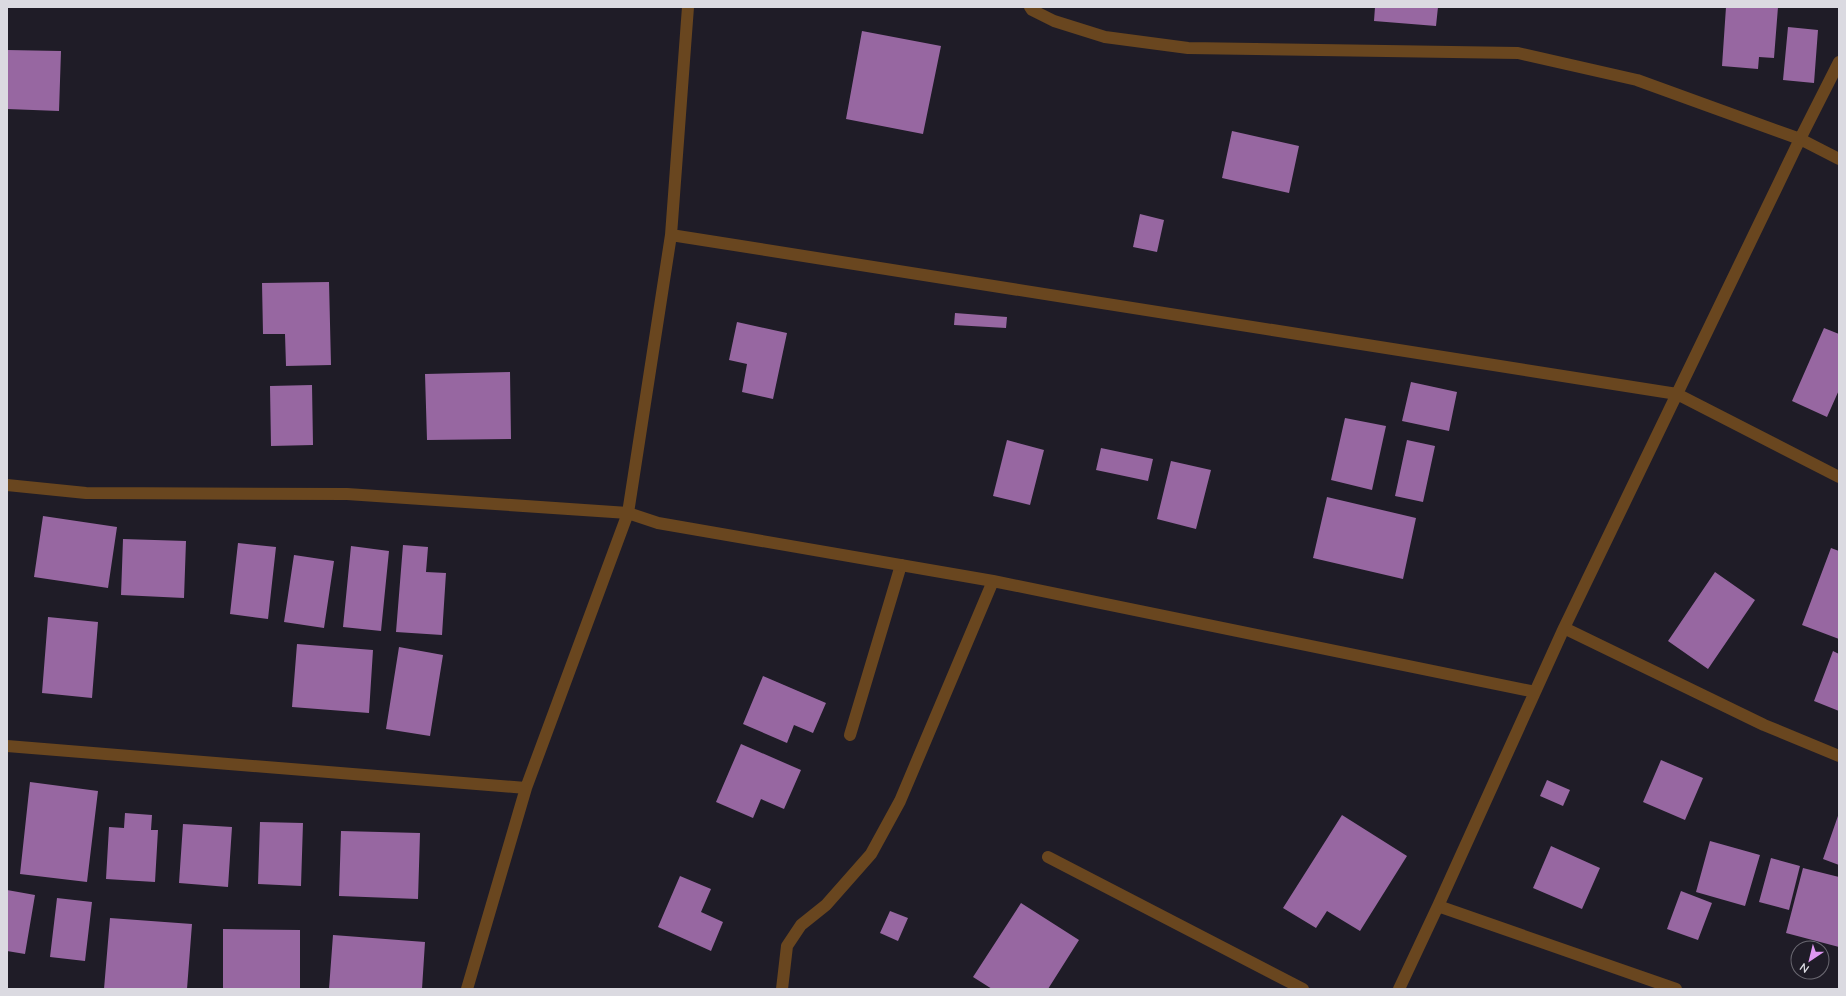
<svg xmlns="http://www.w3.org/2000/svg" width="1846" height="996" font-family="Mulish,sans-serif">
	<rect width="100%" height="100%" fill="#1f1c27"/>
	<path fill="#9767a1" d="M1375 7H1438L1436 26 1374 21Z
		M1726 7H1778L1774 58 1759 57 1758 69 1722 66Z
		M1788 27 1818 30 1814 83 1783 80Z
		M862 31 941 46 923 134 846 119Z
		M7 50 61 51 59 111 7 109Z
		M1232 131 1299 146 1289 193 1222 178Z
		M1140 214 1164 220 1157 252 1133 247Z
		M329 282 331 365 286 366 285 334H263L262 283Z
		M955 313 1007 317 1006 328 954 325Z
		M737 322 787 333 773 399 742 392 747 364 729 360Z
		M1824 328 1839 334V390L1827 417 1792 401Z
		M510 372 511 439 427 440 425 374Z
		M1411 382 1457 392 1449 431 1402 421Z
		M312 385 313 445 271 446 270 386Z
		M1345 418 1386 426 1372 490 1331 480Z
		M1007 440 1044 450 1030 505 993 496Z
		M1407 440 1435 446 1423 502 1395 496Z
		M1101 448 1153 459 1148 481 1096 470Z
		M1171 461 1211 470 1196 529 1157 519Z
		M1327 497 1416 518 1403 579 1313 558Z
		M43 516 117 527 108 588 34 577Z
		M123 539 186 541 184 598 121 595Z
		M238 543 276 547 268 619 230 614Z
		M403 545 428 547 426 572 446 573 442 635 396 632Z
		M351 546 389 551 381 631 343 627Z
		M1831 548 1839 551V639L1802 625Z
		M294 555 334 561 324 628 284 622Z
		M1715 572 1755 600 1708 669 1668 641Z
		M48 617 98 622 92 698 42 693Z
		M297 644 373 650 369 713 292 707Z
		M399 647 443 655 430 736 386 729Z
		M1833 651 1839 654V711L1814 701Z
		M763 676 826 703 813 733 794 725 787 743 743 724Z
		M741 744 801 770 784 809 761 799 753 818 716 802Z
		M1661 760 1703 778 1685 820 1643 802Z
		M1547 780 1570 790 1563 806 1540 796Z
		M30 782 98 791 87 882 20 874Z
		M125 813 152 815 151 830H158L155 882 106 879 109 827 124 828Z
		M1839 813V865L1823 859Z
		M1342 815 1407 856 1360 931 1327 911 1316 928 1283 908Z
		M260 822 303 823 301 886 258 884Z
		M183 824 232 827 228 887 179 883Z
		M341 831 420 833 418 899 339 896Z
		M1710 841 1760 855 1745 906 1696 892Z
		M1551 846 1600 868 1582 909 1533 888Z
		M1771 858 1800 866 1789 910 1759 902Z
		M1803 868 1839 877V947L1786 933Z
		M680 876 711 889 701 912 723 922 711 951 658 927Z
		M7 890 35 895 25 954 7 951Z
		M1681 891 1712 903 1698 940 1667 929Z
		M57 898 92 902 85 961 50 957Z
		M1021 903 1079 940 1048 989H992L973 977Z
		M890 911 908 918 898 941 880 933Z
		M110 918 192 924 187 989H104Z
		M223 929 300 930V989H223Z
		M333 935 425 942 422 989H329Z"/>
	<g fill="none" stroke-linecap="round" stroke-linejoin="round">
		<path stroke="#69461f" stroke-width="12" d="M850 735 901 565"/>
		<path stroke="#69461f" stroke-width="12" d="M1030 7 1032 10 1054 21 1105 37 1188 48 1518 53 1637 80 1800 139 1839 159
			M671 235 1677 394 1839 477
			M7 485 86 493 347 494 628 513 658 523 993 581 1535 692
			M1564 628 1764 725 1839 756
			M7 746 526 788
			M1048 857 1303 989
			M1438 906 1676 989
			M467 989 526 788 628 513 671 235 688 7
			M782 989 787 946 801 925 826 905 871 854 900 801 993 581
			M1399 989 1438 906 1564 628 1800 139 1839 62"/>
	</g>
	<rect width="1846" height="996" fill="none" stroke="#dbdae1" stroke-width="16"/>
	<g transform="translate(1810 960) rotate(215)"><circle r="19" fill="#1f1c27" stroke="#6a6871"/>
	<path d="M0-3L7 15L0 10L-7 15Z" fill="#df98f1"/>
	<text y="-6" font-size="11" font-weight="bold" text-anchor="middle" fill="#dbdae1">N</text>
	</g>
</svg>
